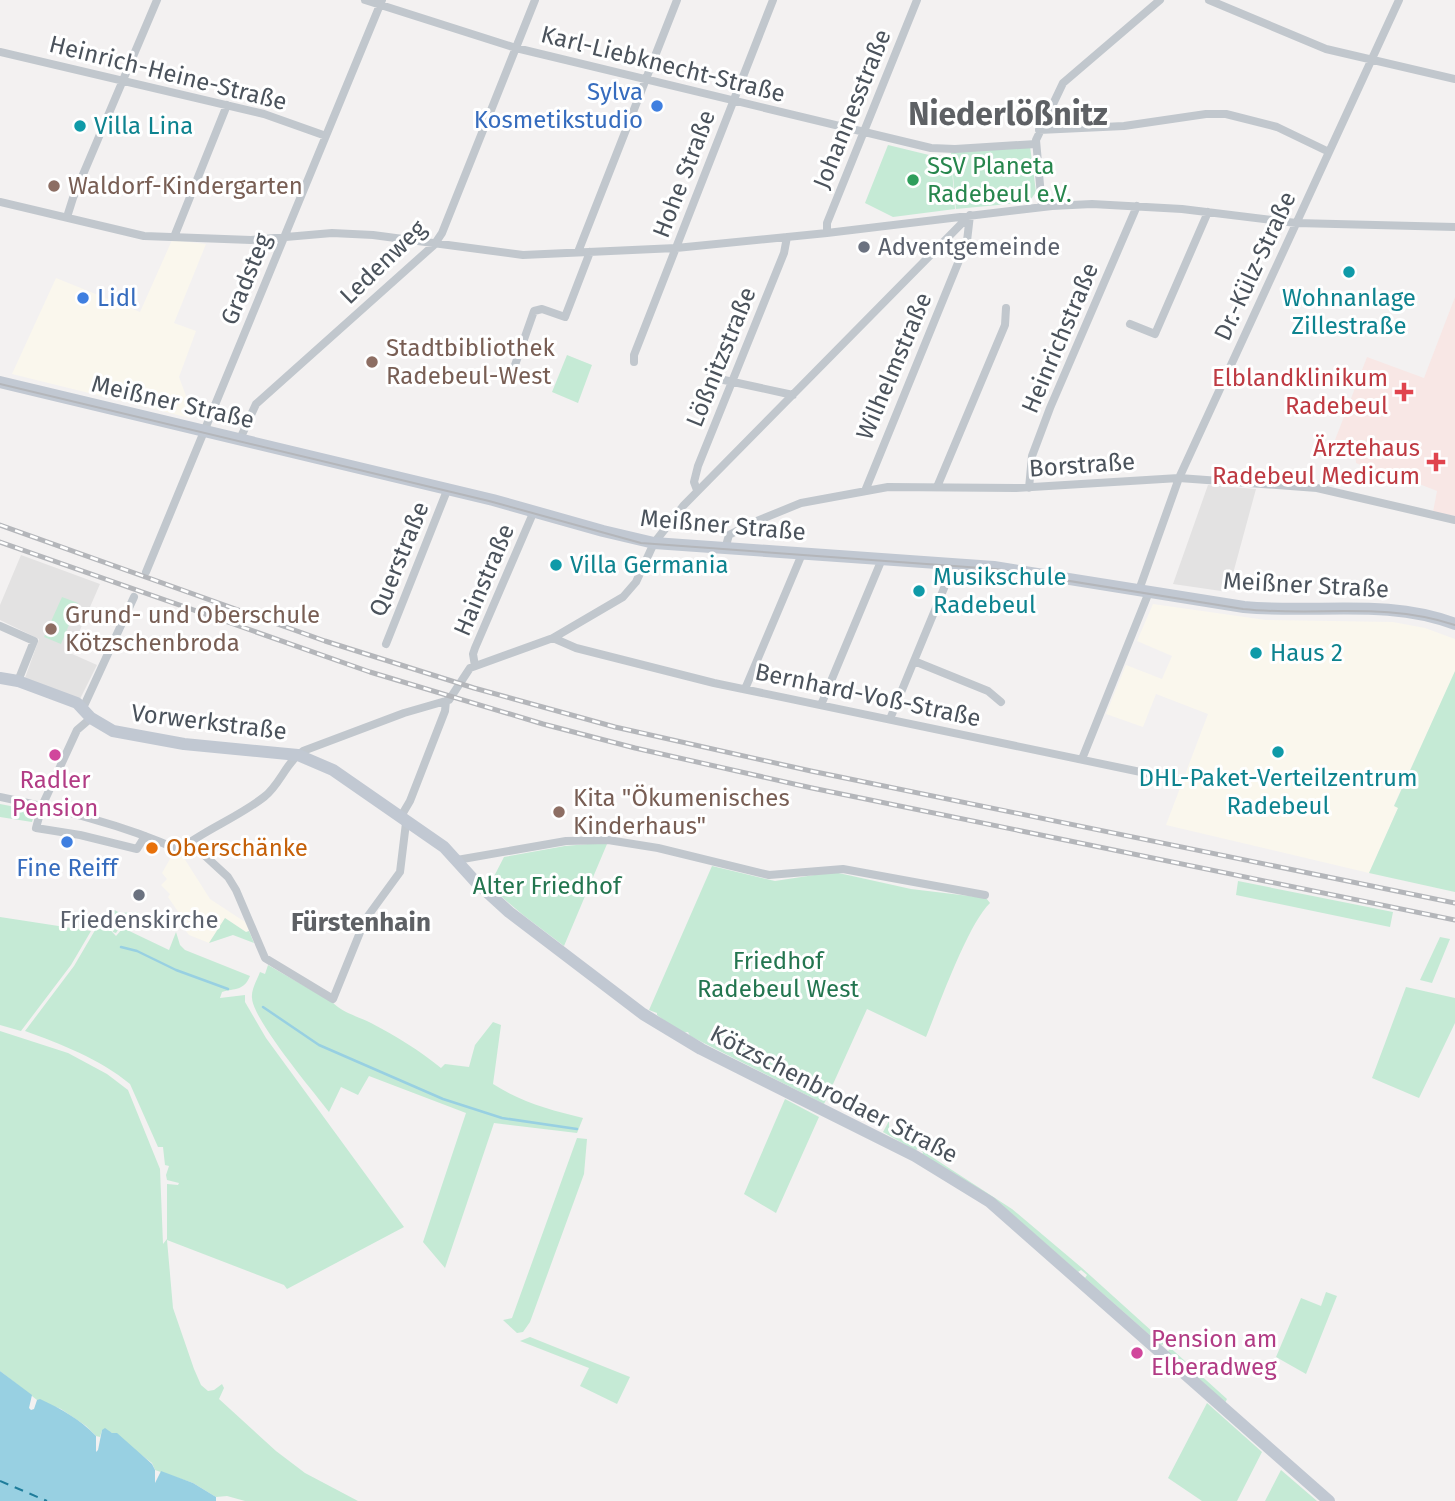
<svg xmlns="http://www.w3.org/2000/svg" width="1455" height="1501" font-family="'Fira Sans',sans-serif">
	<rect width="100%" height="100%" fill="#f3f1f1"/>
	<path fill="#faf7ed" d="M172 240 206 244 174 323 196 331 179 377 186 396 190 418 12 374 56 278 140 312Z
		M1153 604 1266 620 1393 622 1425 628 1455 639V672L1394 805 1398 808 1369 873 1166 825 1208 714 1156 694 1143 727 1106 714 1126 665 1162 679 1172 656 1137 641Z
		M174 852 184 858 210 899 245 922 249 931 246 932 225 918 209 943 189 935 183 927 181 916 168 897 170 894 161 885 167 879 162 873Z"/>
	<path fill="#e3e2e2" d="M1208 485 1256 489 1228 592 1173 584Z
		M21 555 100 584 70 653 97 665 80 699 25 678 39 639 0 620V605Z"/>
	<path fill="#f8e7e5" d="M1455 297V516L1433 512 1437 491 1394 474 1391 477 1356 463 1355 449 1335 440 1367 357 1424 378Z"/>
	<path fill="#c5ead5" d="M888 145 929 155 951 156 955 209 893 217 865 203Z
		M1030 146 1036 192 1029 202 956 209 951 153Z
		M567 355 592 365 578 403 552 392Z
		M62 597 78 603 61 644 44 637Z
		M1455 671V892L1369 873 1398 808 1394 806Z
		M0 804 26 809 34 814 32 822 0 817Z
		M588 844H607L564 946 523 915 489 886 504 857 565 846Z
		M712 866 775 881 834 872 911 889 986 898 990 903C968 924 939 1005 926 1037L867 1009 824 1104 690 1036 688 1032 681 1033 657 1015V1013L649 1010Z
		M1238 881 1393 912 1390 927 1236 895Z
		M109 907 120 913 138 912 136 923 123 922 116 933 113 932 111 925 104 920Z
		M0 917 91 931 71 965 21 1031 0 1025Z
		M225 918 246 932 249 931 254 943 233 935 209 943Z
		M101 920 116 936 123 928 169 950 176 932 180 945 185 950 250 976C244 991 235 988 222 992L220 998 245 995V1002L266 1038 404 1227 287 1289 284 1285 167 1240 173 1308 194 1369 201 1385 208 1391 214 1390 222 1384 224 1388 219 1399 276 1451 305 1473 358 1501H245L227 1496 216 1497 193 1483 155 1470 152 1463 112 1433 102 1430 100 1437 96 1436 86 1426 61 1409 37 1400 0 1371V1031L68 1053 107 1074 128 1090 160 1169 163 1244 167 1239V1184L178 1185 179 1183 167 1180 166 1175 169 1166 165 1165 163 1147H158L130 1084C100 1059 61 1044 25 1031L74 966Z
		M1440 937 1450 939 1432 983 1420 980Z
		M268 965 332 1002C343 1013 357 1016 371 1023 396 1036 419 1050 441 1068L445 1064 469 1067 475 1045 493 1022 501 1025 493 1084C521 1102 551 1110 583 1118L577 1133 494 1123 445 1268 423 1242 466 1113 369 1076 358 1095 341 1087 329 1112C313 1091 253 1020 252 998 251 990 257 980 260 972L265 974Z
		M1406 987 1455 998V1023L1419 1098 1372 1078Z
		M785 1099 819 1117 776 1213 744 1194Z
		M889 1121V1128L895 1136 915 1146 1012 1209 1082 1268 1227 1399 1225 1403 1168 1352 1169 1349 1164 1344 1161 1345 1085 1278 1087 1275 1081 1270 1078 1272 997 1201 922 1155 923 1152 917 1149 916 1151 883 1132Z
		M577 1138 587 1139 584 1174 530 1322 523 1332 517 1333 503 1320 512 1318Z
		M1326 1292 1337 1296 1306 1374 1276 1357 1301 1298 1321 1306Z
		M530 1337 630 1377 617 1404 580 1386 589 1368 520 1341Z
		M1207 1403 1262 1452 1237 1501H1202L1168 1478Z
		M1281 1470 1317 1501H1265Z"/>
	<path fill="#98d0e2" d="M0 1371 32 1395 29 1408 31 1410 34 1409 37 1400 40 1399C61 1409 80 1419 96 1436V1452L98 1450 102 1430 105 1428 112 1433H117L152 1464 155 1470V1483L161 1471 193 1483 216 1497V1501H0Z"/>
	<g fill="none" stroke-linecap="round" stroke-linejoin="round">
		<path stroke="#98d0e2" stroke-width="2.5" d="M121 947 137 951 176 970 228 989
			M263 1007 319 1045 443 1099 502 1118 577 1129"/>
		<path stroke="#1f7d9b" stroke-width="2" stroke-dasharray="9 7" stroke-linecap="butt" d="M0 1481 47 1501"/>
		<path stroke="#c1c7cd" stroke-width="8" d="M365 0 516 48 931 148 955 149 1036 144
			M1209 0 1326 49 1455 79
			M0 52 264 114 326 136
			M1039 130 1124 126 1206 114H1226L1277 127 1329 152
			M0 202 144 236 251 240 332 233 373 235 523 255 676 248 827 233 1052 206 1092 204 1182 209 1296 223 1455 227
			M1042 207 1036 140 1063 83 1160 0
			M67 217 73 198 157 0
			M827 233V223L917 0
			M174 237 227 105
			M578 252 677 0
			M1130 324 1155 334 1208 212
			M634 362V355L773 0
			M515 365 534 311 542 309 565 317 590 252
			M710 377 793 395
			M240 439 256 404 434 245 442 233 535 0
			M937 487 1005 325 1006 308
			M1029 488 1032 456 1050 408 1137 206
			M697 490 694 482 698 466 784 253 787 237
			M865 491 967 241 970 215
			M725 549 729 535 752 523 801 503 888 487 1016 488 1179 478 1317 488 1455 520
			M146 572 382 0
			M1139 590 1179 478 1399 0
			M0 626 34 641 18 681
			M553 638 576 648 714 683 1179 780
			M386 644 448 488
			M914 661 988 691 1001 702
			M475 666 473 654 475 648 534 511
			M745 689 802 554
			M821 705 882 559
			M83 708 134 597
			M91 718 77 730 42 806 36 828 80 835 137 849 145 836
			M890 719 954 564
			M1082 759 1149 592
			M0 797C61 810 122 824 179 850 206 829 237 818 264 797 280 785 286 762 303 751L404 713 449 700 470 668 553 638 623 597 636 582 654 543 684 505 969 216
			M400 818 410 801 445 711 446 701
			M190 842 228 877 236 890 265 958 333 999 365 920 400 872 406 823
			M457 860 566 841 608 840 658 848 769 875 843 869 985 895"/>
		<path stroke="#c1c8d2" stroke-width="12" d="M0 382 493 500 603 531 654 543 994 567 1244 607C1315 614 1387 598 1455 624
			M0 678 18 681 77 703 91 718 113 731 184 744 298 755 333 770 444 847 474 880 509 912 643 1014 701 1049 915 1156 990 1202 1329 1501"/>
		<path stroke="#b4b6ba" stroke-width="2" d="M0 384 489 501 641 543 995 569 1243 609C1317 617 1382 601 1455 625"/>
		<g stroke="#b4b6ba" stroke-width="5">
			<path id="rail" d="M0 525 325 641 474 688 615 727 811 771 1455 903
				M0 542 370 672 543 724 635 748 812 788 1455 920"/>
		</g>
		<use href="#rail" stroke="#fff" stroke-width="2.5" stroke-dasharray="8" stroke-linecap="butt"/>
	</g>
	<g fill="#3f7fe0" stroke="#fff" stroke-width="2.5">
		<circle cx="657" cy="106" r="7"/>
		<circle cx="83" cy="298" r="7"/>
		<circle cx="67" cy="842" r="7"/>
	</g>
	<g fill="#0f9aa8" stroke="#fff" stroke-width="2.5">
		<circle cx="80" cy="126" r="7"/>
		<circle cx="1349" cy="272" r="7"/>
		<circle cx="556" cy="565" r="7"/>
		<circle cx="919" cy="591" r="7"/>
		<circle cx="1256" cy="653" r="7"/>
		<circle cx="1278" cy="752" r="7"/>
	</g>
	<circle fill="#2e9e5b" stroke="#fff" stroke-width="2.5" cx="913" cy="180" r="7"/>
	<g fill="#8d6e63" stroke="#fff" stroke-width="2.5">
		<circle cx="54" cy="186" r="7"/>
		<circle cx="372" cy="362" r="7"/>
		<circle cx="51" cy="629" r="7"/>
		<circle cx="559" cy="812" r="7"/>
	</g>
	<g fill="#6b7280" stroke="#fff" stroke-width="2.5">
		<circle cx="864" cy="247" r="7"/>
		<circle cx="139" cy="895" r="7"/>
	</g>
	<g fill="#e0444e" stroke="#fff" stroke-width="2.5">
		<path d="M1400.5 381.5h7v7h7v7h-7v7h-7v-7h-7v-7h7z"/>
		<path d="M1432.5 451.5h7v7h7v7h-7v7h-7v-7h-7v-7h7z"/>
	</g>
	<g fill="#d1479c" stroke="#fff" stroke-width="2.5">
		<circle cx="55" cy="755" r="7"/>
		<circle cx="1137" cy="1353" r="7"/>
	</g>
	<circle fill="#e8710a" stroke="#fff" stroke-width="2.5" cx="152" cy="848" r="7"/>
	<g text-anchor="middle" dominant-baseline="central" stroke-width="6" stroke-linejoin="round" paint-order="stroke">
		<g font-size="24" fill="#4b535c" stroke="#fff">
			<text transform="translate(663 64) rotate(14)">Karl-Liebknecht-Straße</text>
			<text transform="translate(168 73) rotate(14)">Heinrich-Heine-Straße</text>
			<text transform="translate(852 109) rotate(-68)">Johannesstraße</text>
			<text transform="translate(684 174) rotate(-69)">Hohe Straße</text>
			<text transform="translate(383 262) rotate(-44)">Ledenweg</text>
			<text transform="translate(1255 266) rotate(-65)">Dr.-Külz-Straße</text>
			<text transform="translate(246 279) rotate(-68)">Gradsteg</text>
			<text transform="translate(1060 338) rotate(-67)">Heinrichstraße</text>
			<text transform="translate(721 357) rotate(-68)">Lößnitzstraße</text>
			<text transform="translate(894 366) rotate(-67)">Wilhelmstraße</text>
			<text transform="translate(173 402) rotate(13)">Meißner Straße</text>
			<text transform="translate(1082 465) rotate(-4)">Borstraße</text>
			<text transform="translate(723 525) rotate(5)">Meißner Straße</text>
			<text transform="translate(399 559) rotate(-68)">Querstraße</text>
			<text transform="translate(484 580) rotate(-67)">Hainstraße</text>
			<text transform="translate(1306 585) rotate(3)">Meißner Straße</text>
			<text transform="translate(868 695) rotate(12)">Bernhard-Voß-Straße</text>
			<text transform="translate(209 722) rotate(7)">Vorwerkstraße</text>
			<text transform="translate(834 1094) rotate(27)">Kötzschenbrodaer Straße</text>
		</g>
		<g font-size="24" fill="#366cbe" stroke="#fff" text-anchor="end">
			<text x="643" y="92">Sylva<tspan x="643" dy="28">Kosmetikstudio</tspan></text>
			<text x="97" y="298" text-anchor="start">Lidl</text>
			<text x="67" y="868" text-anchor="middle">Fine Reiff</text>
		</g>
		<g font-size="24" fill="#0d838f" stroke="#fff" text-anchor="start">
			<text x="94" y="126">Villa Lina</text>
			<text x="1349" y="298" text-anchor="middle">Wohnanlage<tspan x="1349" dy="28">Zillestraße</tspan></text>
			<text x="570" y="565">Villa Germania</text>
			<text x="933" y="577">Musikschule<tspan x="933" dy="28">Radebeul</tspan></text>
			<text x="1270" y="653">Haus 2</text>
			<text x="1278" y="778" text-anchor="middle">DHL-Paket-Verteilzentrum<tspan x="1278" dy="28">Radebeul</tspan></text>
		</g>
		<g font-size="24" fill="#27864d" stroke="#fff" text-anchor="start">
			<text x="927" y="166">SSV Planeta<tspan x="927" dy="28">Radebeul e.V.</tspan></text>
		</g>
		<g font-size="24" fill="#785e54" stroke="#fff" text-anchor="start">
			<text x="68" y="186">Waldorf-Kindergarten</text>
			<text x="386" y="348">Stadtbibliothek<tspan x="386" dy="28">Radebeul-West</tspan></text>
			<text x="65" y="615">Grund- und Oberschule<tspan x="65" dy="28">Kötzschenbroda</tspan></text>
			<text x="573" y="798">Kita "Ökumenisches<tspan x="573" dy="28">Kinderhaus"</tspan></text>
		</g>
		<g font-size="24" fill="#5b616d" stroke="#fff" text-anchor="start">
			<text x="878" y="247">Adventgemeinde</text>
			<text x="139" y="920" text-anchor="middle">Friedenskirche</text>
		</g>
		<g font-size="24" fill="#be3a42" stroke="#fff" text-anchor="end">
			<text x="1388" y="378">Elblandklinikum<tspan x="1388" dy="28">Radebeul</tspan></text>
			<text x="1420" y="448">Ärztehaus<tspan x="1420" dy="28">Radebeul Medicum</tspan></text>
		</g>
		<g font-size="24" fill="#b23c85" stroke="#fff">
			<text x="55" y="780">Radler<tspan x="55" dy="28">Pension</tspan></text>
			<text x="1151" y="1339" text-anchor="start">Pension am<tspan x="1151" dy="28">Elberadweg</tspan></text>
		</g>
		<g font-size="24" fill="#c56008" stroke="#fff" text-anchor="start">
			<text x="166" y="848">Oberschänke</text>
		</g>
		<g font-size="24" fill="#23754f" stroke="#fff">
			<text x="547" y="886">Alter Friedhof</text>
			<text x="778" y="961">Friedhof<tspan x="778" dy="28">Radebeul West</tspan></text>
		</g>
		<g font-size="26" font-weight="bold" fill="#5e6165" stroke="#fff">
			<text x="361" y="922">Fürstenhain</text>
		</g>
		<g font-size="32" font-weight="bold" fill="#5e6165" stroke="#fff">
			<text x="1008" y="114">Niederlößnitz</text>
		</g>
	</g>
</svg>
